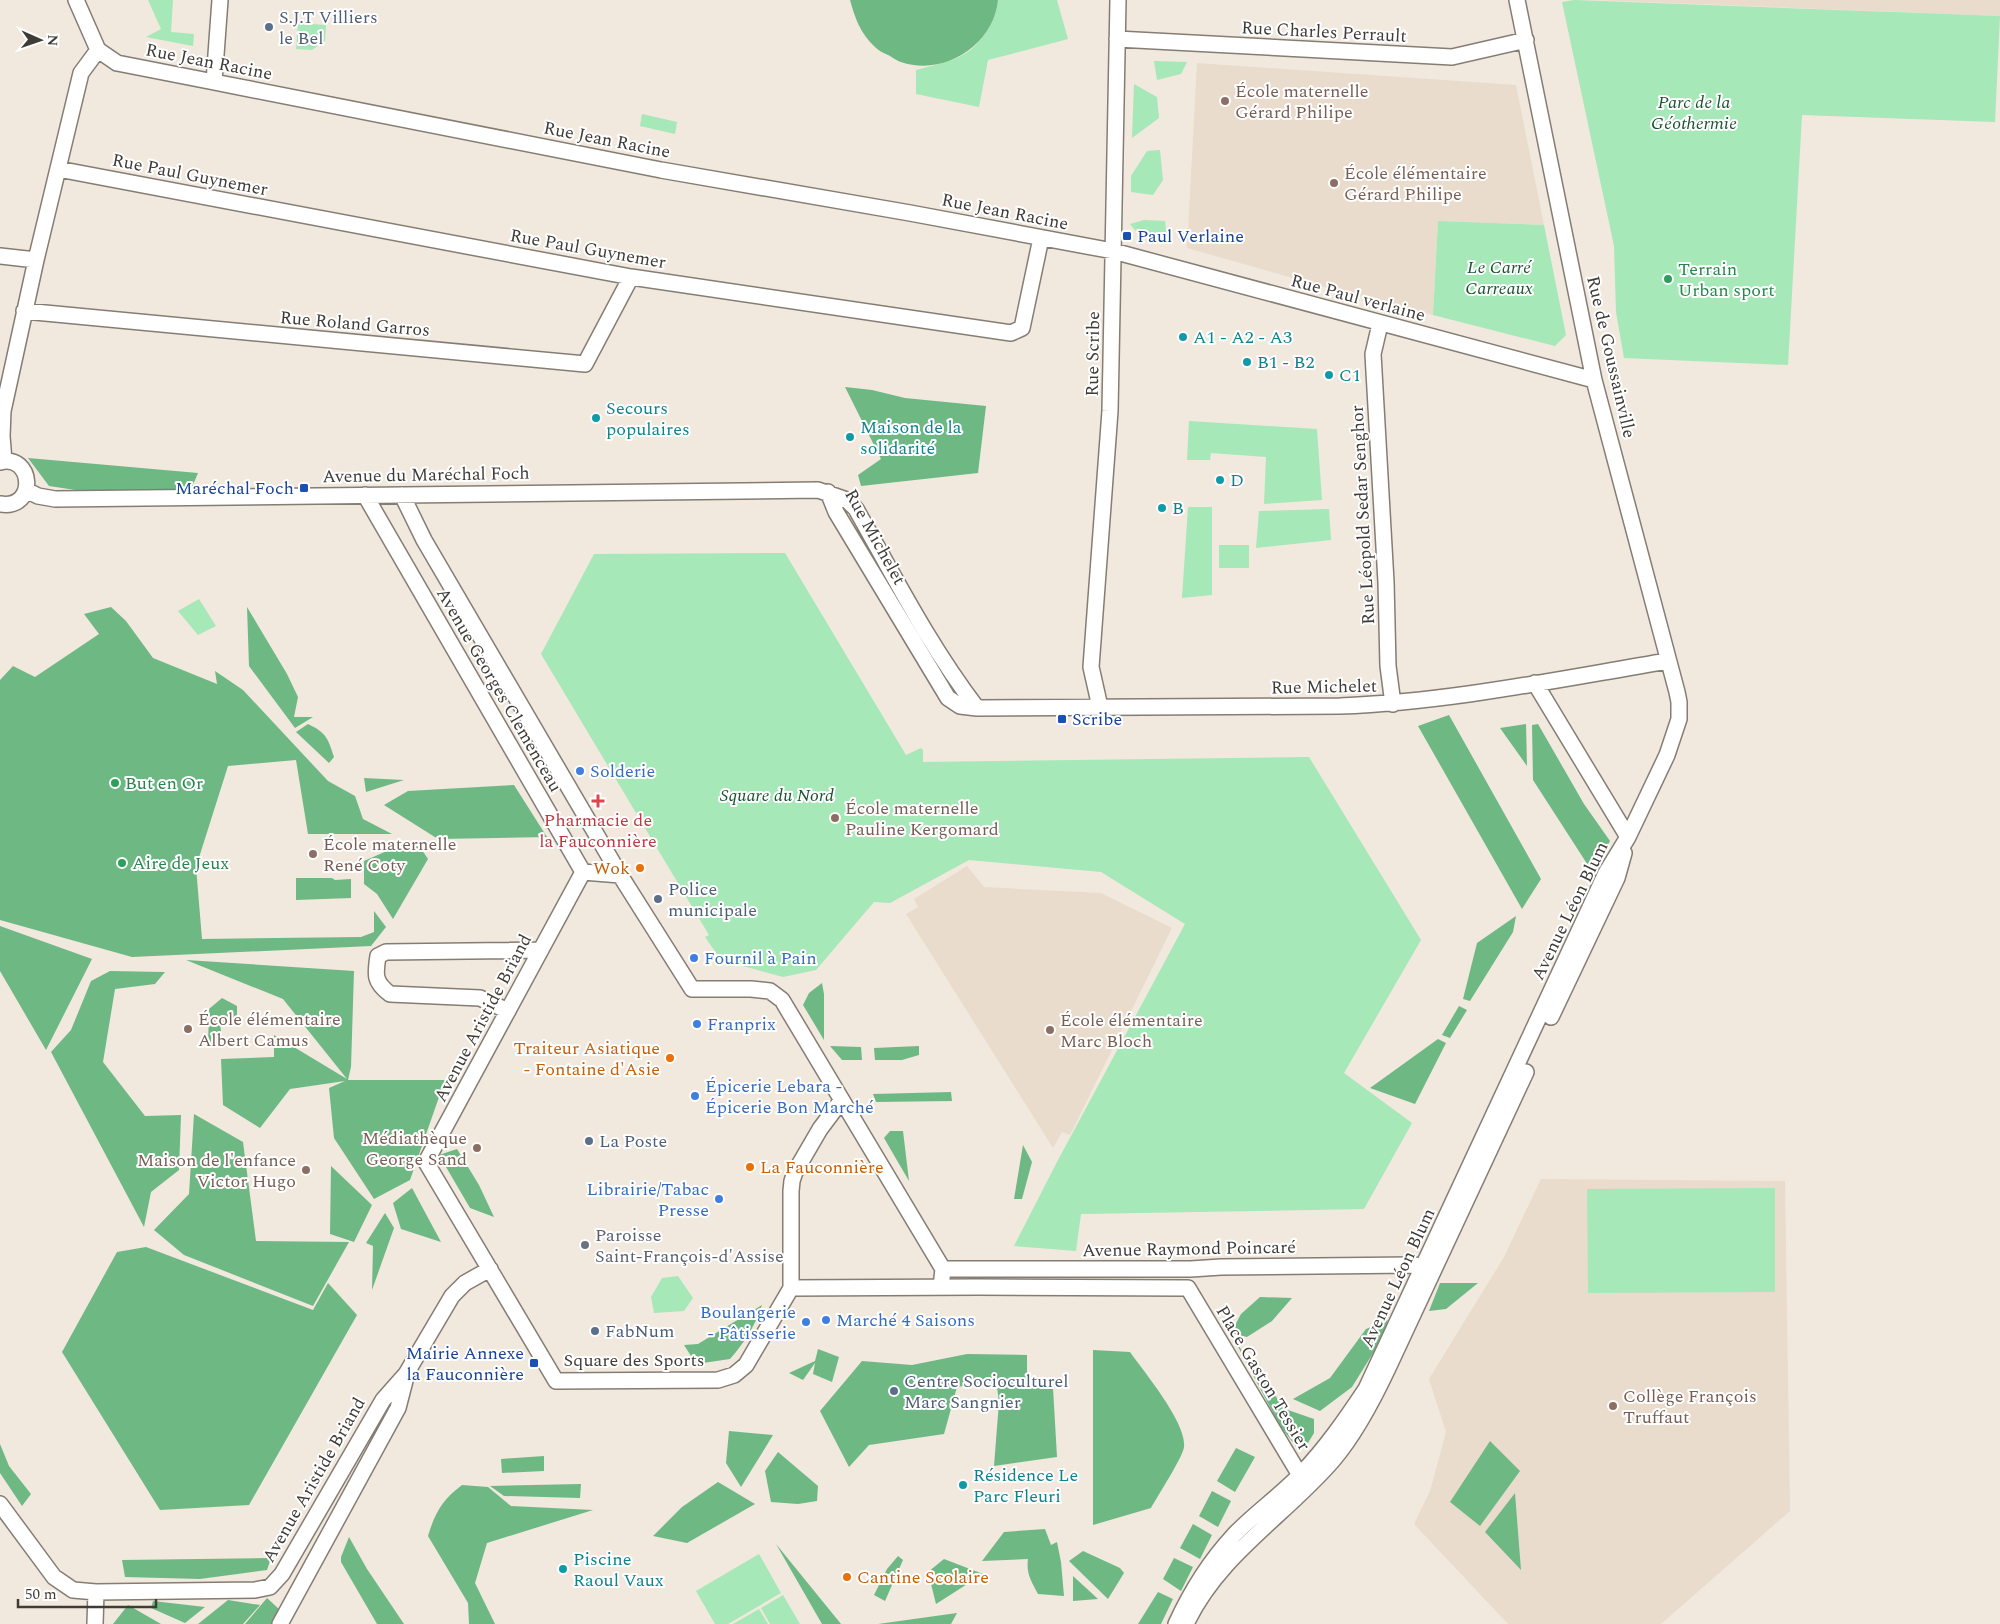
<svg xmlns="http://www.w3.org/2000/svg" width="2000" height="1624" font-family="Spectral,serif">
	<rect width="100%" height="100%" fill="#f1e8de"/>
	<path fill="#eadccc" d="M1594 0H2000V16Z
		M1197 63 1516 85 1544 225 1438 221 1433 315 1328 288 1187 248Z
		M967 866 984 887 1101 893 1172 928 1070 1135 1062 1132 1053 1148 906 914 918 907 914 899Z
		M1541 1179 1785 1181 1790 1511 1661 1624H1508L1414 1524 1430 1491 1446 1432 1429 1379 1504 1257Z"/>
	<path fill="#a6e8b8" d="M148 0H173L171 32 194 34 193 46 146 37 161 29Z
		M998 0H1057L1068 39 988 60 979 107 916 94V70C930 66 944 63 957 58 979 49 996 22 998 0Z
		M1574 0 2000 16 1995 122 1802 115 1788 365 1624 358 1616 312 1614 246 1562 2Z
		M298 23 326 25 325 41 312 50 296 49Z
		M1154 61 1187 62 1181 74 1157 80Z
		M1134 84 1157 97 1159 118 1132 138Z
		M642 114 677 122 675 134 640 126Z
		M1160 150 1163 180 1153 195 1131 192V176L1147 151Z
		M1144 220 1165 221 1167 237C1147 239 1143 241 1130 224Z
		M1438 221 1544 225 1566 335 1555 346 1433 315Z
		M1189 421 1317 429 1322 500 1264 504 1266 457 1211 453 1210 460H1187Z
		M1188 507H1212V595L1182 598Z
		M1329 509 1331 540 1256 548 1259 511Z
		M1219 545H1249V568H1219Z
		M785 553 906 755 921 748 923 750V762L1309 757 1421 940 1344 1073 1412 1123 1364 1209 1081 1214 1076 1251 1014 1246 1057 1162 1185 924 1101 872 969 860 890 903 874 902 816 970 783 977 721 960 705 937 709 935 541 654 594 554Z
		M199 599 216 626 198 635 178 611Z
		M1775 1188V1292L1588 1293 1587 1189Z
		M678 1276 693 1298 684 1311 654 1313 651 1297 662 1278Z
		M759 1554 781 1593 728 1624H715L696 1591Z
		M783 1595 800 1624H770L761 1608Z
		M759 1609 768 1624H733Z"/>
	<path fill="#6eb884" d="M850 0H998C994 44 945 77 901 62 897 61 892 57 888 55 883 53 878 50 875 47 860 33 855 18 850 0Z
		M845 387 872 390 905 398 986 406 978 473 861 486 858 475 881 459Z
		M28 458 198 473 190 492 102 494 49 486Z
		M111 607 126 621 153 658 217 684 215 671 243 690 328 781 355 796 363 819 392 834H308L296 760 228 766 196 867 202 939 361 937 374 932V911L386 927 371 946 132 957 0 920V680L13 666 35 677 99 634 84 614Z
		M247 607 287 674 298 697 294 717H313L295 728 249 666Z
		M1449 715 1541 879 1522 909 1418 726Z
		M308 724C327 733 328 739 334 757L329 763 296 732Z
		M1526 724 1527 766 1500 728Z
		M1538 724 1584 804 1610 841 1593 873 1533 780 1532 725Z
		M364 778 404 780 366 792Z
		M514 785 547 837 438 839 384 805 408 791Z
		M405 843 420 847 428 859 393 919 377 894 364 884V861Z
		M296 878H332L335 880 351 879V898L296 900Z
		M1516 916 1513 932 1470 1001 1463 999 1477 943Z
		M0 926 92 959 46 1050 0 971Z
		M186 960 354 971 351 1067 348 1080H445L410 1180 374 1199 334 1138 329 1088 345 1081 290 1089 260 1128 223 1105 221 1059 274 1057V1035L347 1079 283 999Z
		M110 971 165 972 155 984 115 989 103 1062 145 1116 181 1115 179 1170 151 1192 144 1227 51 1052 71 1030 91 981Z
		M822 983 824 994V1040L803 1005 809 993Z
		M222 998 237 1006V1020L220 1023 223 1047 208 1048 209 1009Z
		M1459 1006 1467 1010 1450 1038 1442 1035Z
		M1438 1039 1446 1043 1415 1104 1370 1088Z
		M830 1046 861 1047 862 1060H842Z
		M919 1046V1055L902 1060H875L874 1048Z
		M951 1092 952 1101 876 1102 873 1094Z
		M194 1114 243 1142 256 1241 349 1242 313 1306 184 1255 154 1230 189 1194Z
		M890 1131H903L909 1181 884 1138Z
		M1023 1145 1032 1162 1022 1199H1014Z
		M457 1149 479 1185 494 1217 470 1208 439 1155Z
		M331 1166 372 1205 354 1242 330 1234Z
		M412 1188 441 1242 401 1229 393 1203Z
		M385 1213 394 1228 372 1290 373 1246 366 1243Z
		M146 1247 313 1310 328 1283 357 1315 249 1505 160 1510 62 1352 117 1252Z
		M1440 1283H1478L1446 1309 1429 1311Z
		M1260 1297 1292 1298 1272 1321 1247 1337 1231 1333 1241 1314Z
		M762 1305C755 1326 745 1342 730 1359L696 1364 684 1345 698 1344Z
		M1388 1320 1383 1337 1352 1387 1320 1411 1293 1399 1330 1378 1366 1329Z
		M1235 1341 1285 1409 1314 1419V1433L1305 1448 1298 1449 1280 1426Z
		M818 1349 839 1357 832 1382 813 1374 815 1363 803 1380 789 1373 815 1361Z
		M1093 1350 1130 1352C1144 1372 1187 1423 1184 1447 1183 1457 1157 1497 1151 1508L1093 1525Z
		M967 1354 1027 1355V1387L1053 1388 1057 1457 994 1466 999 1402 997 1387 988 1382 957 1387 944 1434 869 1445 849 1467 820 1411 862 1361 912 1365Z
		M729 1431 773 1435 741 1487 726 1463Z
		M1490 1441 1520 1471 1480 1526 1450 1502Z
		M0 1444 9 1466 31 1494 22 1506 0 1473Z
		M1236 1448 1255 1457 1235 1492 1217 1481Z
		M778 1452 818 1486 817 1501 798 1504 771 1502 765 1471Z
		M544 1456V1471L502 1473 501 1459Z
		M718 1482 755 1504 687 1543 653 1536 682 1507Z
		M581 1484 580 1498 504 1496 490 1486Z
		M462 1485 488 1487 511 1506 593 1510 487 1543 475 1583 495 1624H469L468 1603 428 1536C435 1513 442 1500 462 1485Z
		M1212 1491 1231 1501 1218 1527 1199 1516Z
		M1515 1493 1521 1570 1485 1532Z
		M1193 1524 1212 1535 1200 1559 1180 1548Z
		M1045 1529 1051 1545 1057 1542 1061 1562 1064 1596 1038 1594C1031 1581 1026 1573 1028 1559L982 1561 1004 1532Z
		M349 1537 367 1569 404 1624H377L341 1562V1557Z
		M776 1544 841 1624H822Z
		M1083 1551 1120 1568 1124 1573 1108 1599 1069 1561Z
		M898 1556 903 1560 885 1601 874 1595 887 1569Z
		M271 1558 267 1570 200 1579 125 1577 122 1560Z
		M1174 1558 1193 1567 1181 1591 1163 1579Z
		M944 1559 983 1574 936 1604 928 1572Z
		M1073 1576 1098 1599 1073 1601Z
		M1158 1592 1173 1599 1161 1624H1138Z
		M267 1598 280 1610 272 1624H245Z
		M228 1600 260 1605 243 1624H198Z
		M153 1601 205 1607 185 1623 151 1608Z
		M128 1605 161 1624H113Z
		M957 1613 951 1624H878Z"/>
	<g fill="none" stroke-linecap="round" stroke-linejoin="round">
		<g stroke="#857d74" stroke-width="18">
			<path id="minor" d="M76 0 98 50
				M1117 39 1452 57 1526 40
				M98 50 117 63 214 82 661 170 910 213 1113 251 1594 380
				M214 82 220 0
				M58 169 631 277 1011 333 1022 328 1041 238
				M0 256 36 260
				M24 311 585 364 631 277
				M1380 324 1373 354 1386 582 1388 666 1393 704
				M4 461 2 436 3 411 36 260 81 73 98 50
				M0 462C33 453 38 510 0 504
				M26 490 38 496 55 499 818 490 847 500 856 509C894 576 930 647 977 708
				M828 492 836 512 948 698 960 706 977 708 1340 706C1450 702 1559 679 1668 661
				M365 495 583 872
				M402 495 424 540 620 875 692 989H751L770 991 782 1000 943 1269 941 1287
				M1535 683 1628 837
				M1100 707 1091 667 1110 411 1118 0
				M583 872 426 1162 556 1381 718 1380 734 1375 746 1365 791 1288V1191L792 1181 795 1172 820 1129 841 1101
				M583 872 620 875
				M508 1011 480 998 390 994C374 982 375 975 378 956L386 952 541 950
				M1551 1017 1617 878 1624 853
				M943 1269H1191L1221 1267 1413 1265 1424 1266 1431 1269
				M791 1288 978 1287 1188 1288
				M1188 1288 1304 1482
				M0 1504 54 1577 73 1590 96 1592 255 1590 270 1587 282 1574 383 1400 406 1374 452 1296 465 1283 490 1269
				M95 1624 96 1592
				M280 1624 398 1408 406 1377
				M1176 1624C1191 1591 1209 1562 1234 1535 1255 1513 1280 1496 1301 1474 1326 1448 1346 1419 1366 1389L1606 873 1628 837 1667 755 1679 719V702L1677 692 1594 380 1517 0
				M1186 1624C1218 1555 1285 1516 1333 1460 1356 1433 1373 1400 1388 1368L1526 1072"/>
		</g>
		<use href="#minor" stroke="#fff" stroke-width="15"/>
	</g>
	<g fill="#5c6f8a" stroke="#fff" stroke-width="2">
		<circle cx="269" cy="27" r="5"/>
		<circle cx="658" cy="899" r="5"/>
		<circle cx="589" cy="1141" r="5"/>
		<circle cx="595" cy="1331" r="5"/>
		<circle cx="894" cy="1391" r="5"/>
	</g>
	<g fill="#8d6e63" stroke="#fff" stroke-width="2">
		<circle cx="1225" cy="101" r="5"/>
		<circle cx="1334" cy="183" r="5"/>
		<circle cx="835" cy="818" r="5"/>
		<circle cx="313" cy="854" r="5"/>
		<circle cx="188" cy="1029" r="5"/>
		<circle cx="1050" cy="1030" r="5"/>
		<circle cx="477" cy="1148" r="5"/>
		<circle cx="306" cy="1170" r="5"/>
		<circle cx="1613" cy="1406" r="5"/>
	</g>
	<g fill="#1a4fb4" stroke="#fff" stroke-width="2">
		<rect x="1122" y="231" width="10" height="10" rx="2.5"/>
		<rect x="299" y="483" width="10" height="10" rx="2.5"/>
		<rect x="1057" y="714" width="10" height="10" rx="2.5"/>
		<rect x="529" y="1358" width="10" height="10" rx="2.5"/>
	</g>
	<g fill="#2e9e5b" stroke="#fff" stroke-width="2">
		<circle cx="1668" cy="279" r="5"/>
		<circle cx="115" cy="783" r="5"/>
		<circle cx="122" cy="863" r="5"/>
	</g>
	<g fill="#0f9aa8" stroke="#fff" stroke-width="2">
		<circle cx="1183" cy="337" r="5"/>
		<circle cx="1247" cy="362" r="5"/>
		<circle cx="1329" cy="375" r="5"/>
		<circle cx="596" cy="418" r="5"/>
		<circle cx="850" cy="437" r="5"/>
		<circle cx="1220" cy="480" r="5"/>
		<circle cx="1162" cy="508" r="5"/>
		<circle cx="963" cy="1485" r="5"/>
		<circle cx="563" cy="1569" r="5"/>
	</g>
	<g fill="#3f7fe0" stroke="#fff" stroke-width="2">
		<circle cx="580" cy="771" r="5"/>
		<circle cx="694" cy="958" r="5"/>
		<circle cx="697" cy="1024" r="5"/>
		<circle cx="695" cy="1096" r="5"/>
		<circle cx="719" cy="1199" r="5"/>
		<circle cx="826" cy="1320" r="5"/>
		<circle cx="806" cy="1322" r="5"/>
	</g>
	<path fill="#e0444e" stroke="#fff" stroke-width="2" d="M595.5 793.5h5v5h5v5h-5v5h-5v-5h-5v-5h5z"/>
	<g fill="#e8710a" stroke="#fff" stroke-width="2">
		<circle cx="640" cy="868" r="5"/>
		<circle cx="670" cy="1058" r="5"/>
		<circle cx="750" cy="1167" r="5"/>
		<circle cx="847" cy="1577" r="5"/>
	</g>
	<circle fill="#6b7280" stroke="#fff" stroke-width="2" cx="585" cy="1245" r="5"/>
	<g text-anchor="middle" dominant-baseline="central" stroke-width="4" stroke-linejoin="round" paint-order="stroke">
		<g font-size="18" fill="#4e5e75" stroke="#fff" text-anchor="start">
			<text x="279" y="17">S.J.T Villiers<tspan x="279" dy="21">le Bel</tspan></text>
			<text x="668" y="889">Police<tspan x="668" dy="21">municipale</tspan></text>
			<text x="599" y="1141">La Poste</text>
			<text x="605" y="1331">FabNum</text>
			<text x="904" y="1381">Centre Socioculturel<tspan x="904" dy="21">Marc Sangnier</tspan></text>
		</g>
		<g font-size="18" fill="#3f3c38" stroke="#fff">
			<text transform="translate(1324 32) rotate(3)">Rue Charles Perrault</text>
			<text transform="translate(209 62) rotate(11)">Rue Jean Racine</text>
			<text transform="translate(607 140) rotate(11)">Rue Jean Racine</text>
			<text transform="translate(190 175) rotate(11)">Rue Paul Guynemer</text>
			<text transform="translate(1005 212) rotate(11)">Rue Jean Racine</text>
			<text transform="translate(588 249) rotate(10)">Rue Paul Guynemer</text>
			<text transform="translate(1358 298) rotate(15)">Rue Paul verlaine</text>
			<text transform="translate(355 324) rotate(5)">Rue Roland Garros</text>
			<text transform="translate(1093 354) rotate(-89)">Rue Scribe</text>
			<text transform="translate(1611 357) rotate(77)">Rue de Goussainville</text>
			<text transform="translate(426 475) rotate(-1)">Avenue du Maréchal Foch</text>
			<text transform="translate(1363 515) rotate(-93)">Rue Léopold Sedar Senghor</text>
			<text transform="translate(875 537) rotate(61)">Rue Michelet</text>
			<text transform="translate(1324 687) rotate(-1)">Rue Michelet</text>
			<text transform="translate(499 690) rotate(60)">Avenue Georges Clemenceau</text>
			<text transform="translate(1570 911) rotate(-64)">Avenue Léon Blum</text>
			<text transform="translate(483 1018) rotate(-62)">Avenue Aristide Briand</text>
			<text transform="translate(1189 1249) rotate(-1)">Avenue Raymond Poincaré</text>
			<text transform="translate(1398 1278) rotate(-65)">Avenue Léon Blum</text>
			<text x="634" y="1360">Square des Sports</text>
			<text transform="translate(1263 1378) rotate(59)">Place Gaston Tessier</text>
			<text transform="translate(314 1480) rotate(-60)">Avenue Aristide Briand</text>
		</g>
		<g font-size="18" fill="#785e54" stroke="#fff" text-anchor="start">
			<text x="1235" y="91">École maternelle<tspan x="1235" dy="21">Gérard Philipe</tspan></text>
			<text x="1344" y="173">École élémentaire<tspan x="1344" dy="21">Gérard Philipe</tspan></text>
			<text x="845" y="808">École maternelle<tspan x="845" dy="21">Pauline Kergomard</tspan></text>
			<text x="323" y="844">École maternelle<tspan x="323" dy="21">René Coty</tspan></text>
			<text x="198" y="1019">École élémentaire<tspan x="198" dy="21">Albert Camus</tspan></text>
			<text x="1060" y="1020">École élémentaire<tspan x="1060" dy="21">Marc Bloch</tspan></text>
			<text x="467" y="1138" text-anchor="end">Médiathèque<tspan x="467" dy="21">George Sand</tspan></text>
			<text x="296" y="1160" text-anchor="end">Maison de l'enfance<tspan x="296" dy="21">Victor Hugo</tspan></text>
			<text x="1623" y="1396">Collège François<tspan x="1623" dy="21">Truffaut</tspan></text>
		</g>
		<g font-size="18" font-style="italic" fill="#1b512f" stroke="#fff">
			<text x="1694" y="102">Parc de la<tspan x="1694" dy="21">Géothermie</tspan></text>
			<text x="1499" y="267">Le Carré<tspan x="1499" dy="21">Carreaux</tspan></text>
			<text x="777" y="795">Square du Nord</text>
		</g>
		<g font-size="18" fill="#164399" stroke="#fff" text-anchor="start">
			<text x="1137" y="236">Paul Verlaine</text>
			<text x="294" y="488" text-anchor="end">Maréchal Foch</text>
			<text x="1072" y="719">Scribe</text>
			<text x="524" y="1353" text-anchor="end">Mairie Annexe<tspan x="524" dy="21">la Fauconnière</tspan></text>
		</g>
		<g font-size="18" fill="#27864d" stroke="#fff" text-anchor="start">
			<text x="1678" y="269">Terrain<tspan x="1678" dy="21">Urban sport</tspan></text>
			<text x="125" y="783">But en Or</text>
			<text x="132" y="863">Aire de Jeux</text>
		</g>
		<g font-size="18" fill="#0d838f" stroke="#fff" text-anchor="start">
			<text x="1193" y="337">A1 - A2 - A3</text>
			<text x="1257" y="362">B1 - B2</text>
			<text x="1339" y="375">C1</text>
			<text x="606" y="408">Secours<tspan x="606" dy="21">populaires</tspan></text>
			<text x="860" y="427">Maison de la<tspan x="860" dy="21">solidarité</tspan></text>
			<text x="1230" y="480">D</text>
			<text x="1172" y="508">B</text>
			<text x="973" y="1475">Résidence Le<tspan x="973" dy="21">Parc Fleuri</tspan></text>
			<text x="573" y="1559">Piscine<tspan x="573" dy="21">Raoul Vaux</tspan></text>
		</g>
		<g font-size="18" fill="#366cbe" stroke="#fff" text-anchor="start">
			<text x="590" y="771">Solderie</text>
			<text x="704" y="958">Fournil à Pain</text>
			<text x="707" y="1024">Franprix</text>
			<text x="705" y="1086">Épicerie Lebara -<tspan x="705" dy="21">Épicerie Bon Marché</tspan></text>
			<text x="709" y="1189" text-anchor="end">Librairie/Tabac<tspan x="709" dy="21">Presse</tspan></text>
			<text x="796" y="1312" text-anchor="end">Boulangerie<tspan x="796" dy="21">- Pâtisserie</tspan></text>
			<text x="836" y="1320">Marché 4 Saisons</text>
		</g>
		<g font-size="18" fill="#be3a42" stroke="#fff">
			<text x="598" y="820">Pharmacie de<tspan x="598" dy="21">la Fauconnière</tspan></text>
		</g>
		<g font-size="18" fill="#c56008" stroke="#fff" text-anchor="end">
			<text x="630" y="868">Wok</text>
			<text x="660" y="1048">Traiteur Asiatique<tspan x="660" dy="21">- Fontaine d'Asie</tspan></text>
			<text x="760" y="1167" text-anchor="start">La Fauconnière</text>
			<text x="857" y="1577" text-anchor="start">Cantine Scolaire</text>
		</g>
		<g font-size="18" fill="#5b616d" stroke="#fff" text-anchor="start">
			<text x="595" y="1235">Paroisse<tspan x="595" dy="21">Saint-François-d'Assise</tspan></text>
		</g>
	</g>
	<g transform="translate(40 40) rotate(92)" stroke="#ffffff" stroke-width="4" paint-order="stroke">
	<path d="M0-4L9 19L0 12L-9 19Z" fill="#3f3c38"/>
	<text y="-8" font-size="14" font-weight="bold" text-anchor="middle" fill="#3f3c38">N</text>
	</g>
	<path d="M18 1599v8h138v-8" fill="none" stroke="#3f3c38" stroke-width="2.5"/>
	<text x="25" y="1599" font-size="15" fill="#3f3c38" stroke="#ffffff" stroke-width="4" paint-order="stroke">50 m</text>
</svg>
